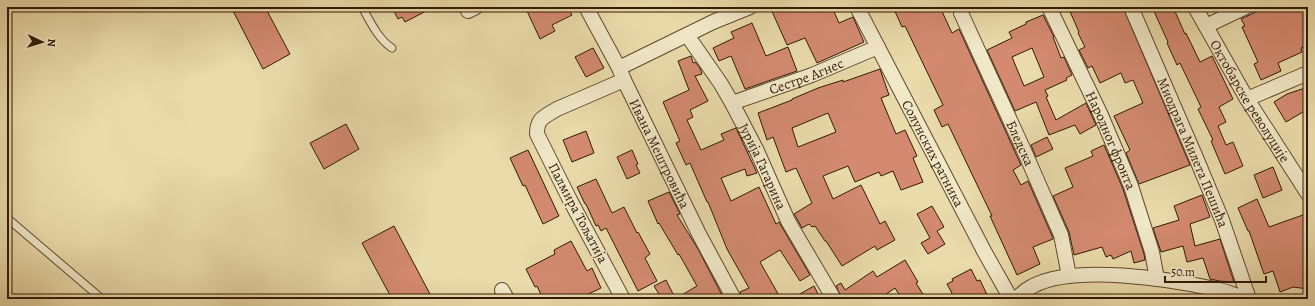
<svg xmlns="http://www.w3.org/2000/svg" width="1315" height="306" font-family="Alegreya,serif">
	<rect width="100%" height="100%" fill="#eadbaa"/>
	<filter id="stains"><feTurbulence type="fractalNoise" baseFrequency=".005" numOctaves="4"/><feColorMatrix values="0 0 0 0 .2 0 0 0 0 .09 0 0 0 0 .02 0 0 0 .5 -.17"/></filter>
	<radialGradient id="worn" r=".72"><stop offset=".6" stop-color="#630" stop-opacity="0"/><stop offset="1" stop-color="#630" stop-opacity=".3"/></radialGradient>
	<path fill="#d38a70" stroke="#311a05" fill-rule="evenodd" d="M231 7H265L290 54 263 69Z
		M392 7H434L405 22 402 17 398 19Z
		M535 7H568L572 15 552 25 555 31 540 39 527 11Z
		M770 7H832L839 23 853 17 864 42 817 63 805 38 787 45Z
		M893 7H940L952 33 959 29 1021 165 1013 170 1021 185 1028 181 1053 238V239L1033 247 1040 264 1017 275 990 216H992L948 124 942 127 934 110 943 105 905 26 902 27Z
		M1068 7H1123L1190 165 1139 184 1126 153 1130 150 1114 116 1143 103 1133 80 1125 83 1121 73 1100 83 1092 66 1088 68 1079 50 1085 47 1078 33 1079 32Z
		M1152 7H1173L1185 34 1186 33 1200 62 1212 56 1233 99 1219 107 1226 122 1218 126 1226 145 1233 142 1243 166 1225 174 1211 141 1213 140 1198 109 1201 107 1180 63 1177 65 1167 43 1168 42Z
		M1276 7H1301L1308 23V45L1301 48 1302 52 1278 63 1281 71 1261 80 1254 64 1258 62 1242 27 1245 26 1241 19 1264 8 1265 12Z
		M1043 15 1054 37H1053L1061 58 1064 57 1072 75 1066 78 1067 80 1045 90 1048 96 1046 97 1056 120 1086 103 1096 125 1080 134 1075 125 1049 135 1036 102 1015 111 987 50 1012 38 1009 32 1026 24V22ZM1032 48 1044 77 1024 86 1012 57Z
		M752 23 766 56 788 47 797 71 745 89 731 56 719 61 713 48 734 38 731 32Z
		M593 48 604 68 586 77 575 57Z
		M691 56 693 63 695 62 700 68 702 74 695 76 708 101 690 110 693 117 687 120 701 150 724 140 721 134 736 128 757 173 747 176 745 169 721 178 731 201 759 187 776 224 779 222 810 275 800 281 780 250 760 262 781 299H742L740 292 749 288 727 249 708 202H707L690 163 686 165 676 143 680 141 663 102 689 90 678 61Z
		M880 69 889 95 881 98 896 134 905 130 917 156 913 158 923 182 901 190 893 171 881 176 879 172 855 182 848 166 823 176 833 199 861 185 880 224 885 221 895 240 877 250 875 246 842 266 826 241H825L815 226 812 227 809 224 802 228 796 217 794 214 812 203 796 168 786 172 773 137 767 140 758 113 792 100V99L818 88 843 80V82ZM828 113 836 132 798 147 792 128Z
		M1308 87V109L1286 122 1274 102 1287 94Z
		M346 124 359 149 324 169 310 143Z
		M586 131 594 153 572 162 563 140Z
		M1047 137 1053 149 1036 157 1031 145Z
		M1104 145 1123 189 1144 254 1145 260 1134 263 1131 251 1113 259 1111 255 1106 257 1102 247 1074 255 1069 232 1053 196 1073 187 1065 168 1093 156 1091 151Z
		M528 150 559 216 543 224 525 185 523 186 510 158Z
		M632 150 638 164 636 165 640 173 627 179 617 157Z
		M1273 167 1282 190 1263 198 1254 175Z
		M596 179 612 213 624 207 637 233 638 232 650 254 645 258 657 281 638 291 606 228 601 231 598 225 596 226 586 204H585L577 187Z
		M669 192 680 214 677 215 698 249 724 299H675L697 286 679 254 678 255 659 223 658 224 648 201Z
		M1202 195 1210 217 1190 224 1195 246 1220 239 1234 282 1219 281 1210 279 1203 258 1187 262 1183 246 1161 252 1153 228 1179 220 1174 206Z
		M1257 199 1269 227 1303 215 1308 230V289L1293 287 1280 292 1273 271 1264 274 1249 231H1248L1238 208Z
		M932 206 944 227 937 231 945 244 928 254 921 243 930 238 917 214Z
		M394 226 431 296 425 299H392L362 243Z
		M571 241 587 271 592 268 601 288 578 299H543L537 286 535 287 526 269 555 254 554 250Z
		M905 260 918 282 916 283 926 299H902L895 288 879 299H842L836 286 841 283 845 290 873 271 877 277Z
		M971 269 977 281 980 280 989 299H955L947 284 953 281 952 279Z
		M666 280 673 294 664 299H662L654 286Z
		M814 286 819 296 821 294 824 299H791Z"/>
	<g fill="none" stroke-linecap="round" stroke-linejoin="round">
		<g stroke="#5f4a2e" stroke-width="9">
			<path id="lane" d="M362 7C370 21 378 39 392 48
				M7 218 102 299"/>
		</g>
		<g stroke="#5f4a2e" stroke-width="16">
			<g id="street">
				<path id="s1" d="M586 7 619 68 624 80 699 234 734 299"/>
				<path id="s2" d="M857 7 984 251 1011 299"/>
				<path id="s3" d="M1049 7 1100 113 1131 186 1152 252 1157 279"/>
				<path id="s4" d="M1131 7 1197 160 1222 220 1249 299"/>
				<path id="s5" d="M1195 7 1247 99 1308 194"/>
				<path d="M468 11 476 7"/>
				<path id="s6" d="M961 13 1026 155 1061 235 1069 276"/>
				<path d="M1206 26 1246 7"/>
				<path id="s7" d="M687 35 721 84 732 103 757 151 788 221 834 299"/>
				<path d="M619 68 713 22 750 7"/>
				<path d="M1247 99 1308 73"/>
				<path id="s8" d="M732 103 812 75 878 47"/>
				<path d="M502 290 507 299"/>
				<path d="M623 299 570 200 537 134C537 118 544 117 557 109L624 80"/>
				<path d="M1016 299C1021 294 1027 289 1033 286 1074 264 1170 279 1215 289 1226 291 1236 296 1247 299"/>
			</g>
		</g>
		<use href="#lane" stroke="#f1e8c8" stroke-width="7"/>
		<use href="#street" stroke="#f1e8c8" stroke-width="14"/>
	</g>
	<g text-anchor="middle" dominant-baseline="central" stroke-width="3" stroke-linejoin="round" paint-order="stroke">
		<g font-size="14" fill="#311a05" stroke="#f1e8c8">
			<text stroke="none"><textPath href="#s8" startOffset="79">Сестре Агнес</textPath></text>
			<text stroke="none"><textPath href="#s5" startOffset="109">Октобарске револуције</textPath></text>
			<text stroke="none"><textPath href="#s3" startOffset="147">Народног фронта</textPath></text>
			<text stroke="none"><textPath href="#s6" startOffset="143">Бледска</textPath></text>
			<text stroke="none"><textPath href="#s4" startOffset="158">Миодрага Милета Пешића</textPath></text>
			<text stroke="none"><textPath href="#s1" startOffset="164">Ивана Мештровића</textPath></text>
			<text stroke="none"><textPath href="#s2" startOffset="165">Солунских ратника</textPath></text>
			<text stroke="none"><textPath href="#s7" startOffset="152">Јурија Гагарина</textPath></text>
			<text transform="translate(578 213) rotate(62)">Палмира Тољатија</text>
		</g>
	</g>
	<rect width="1315" height="306" fill="none" stroke="#eadbaa" stroke-width="24"/>
	<rect x="8" y="8" width="1299" height="290" fill="none" stroke="#311a05" stroke-width="2"/>
	<rect x="12" y="12" width="1291" height="282" fill="none" stroke="#311a05"/>
	<g transform="translate(42 42) rotate(94)" stroke="#f1e8c8" stroke-width="3" paint-order="stroke">
	<path d="M0-3L7 15L0 10L-7 15Z" fill="#311a05"/>
	<text y="-6" font-size="11" font-weight="bold" text-anchor="middle" fill="#311a05">N</text>
	</g>
	<path d="M1165 276v6h101v-6" fill="none" stroke="#311a05" stroke-width="2"/>
	<text x="1171" y="276" font-size="12" fill="#311a05" stroke="#f1e8c8" stroke-width="3" paint-order="stroke">50 m</text>
	<rect width="100%" height="100%" filter="url(#stains)"/>
	<rect width="100%" height="100%" fill="url(#worn)"/>
</svg>
